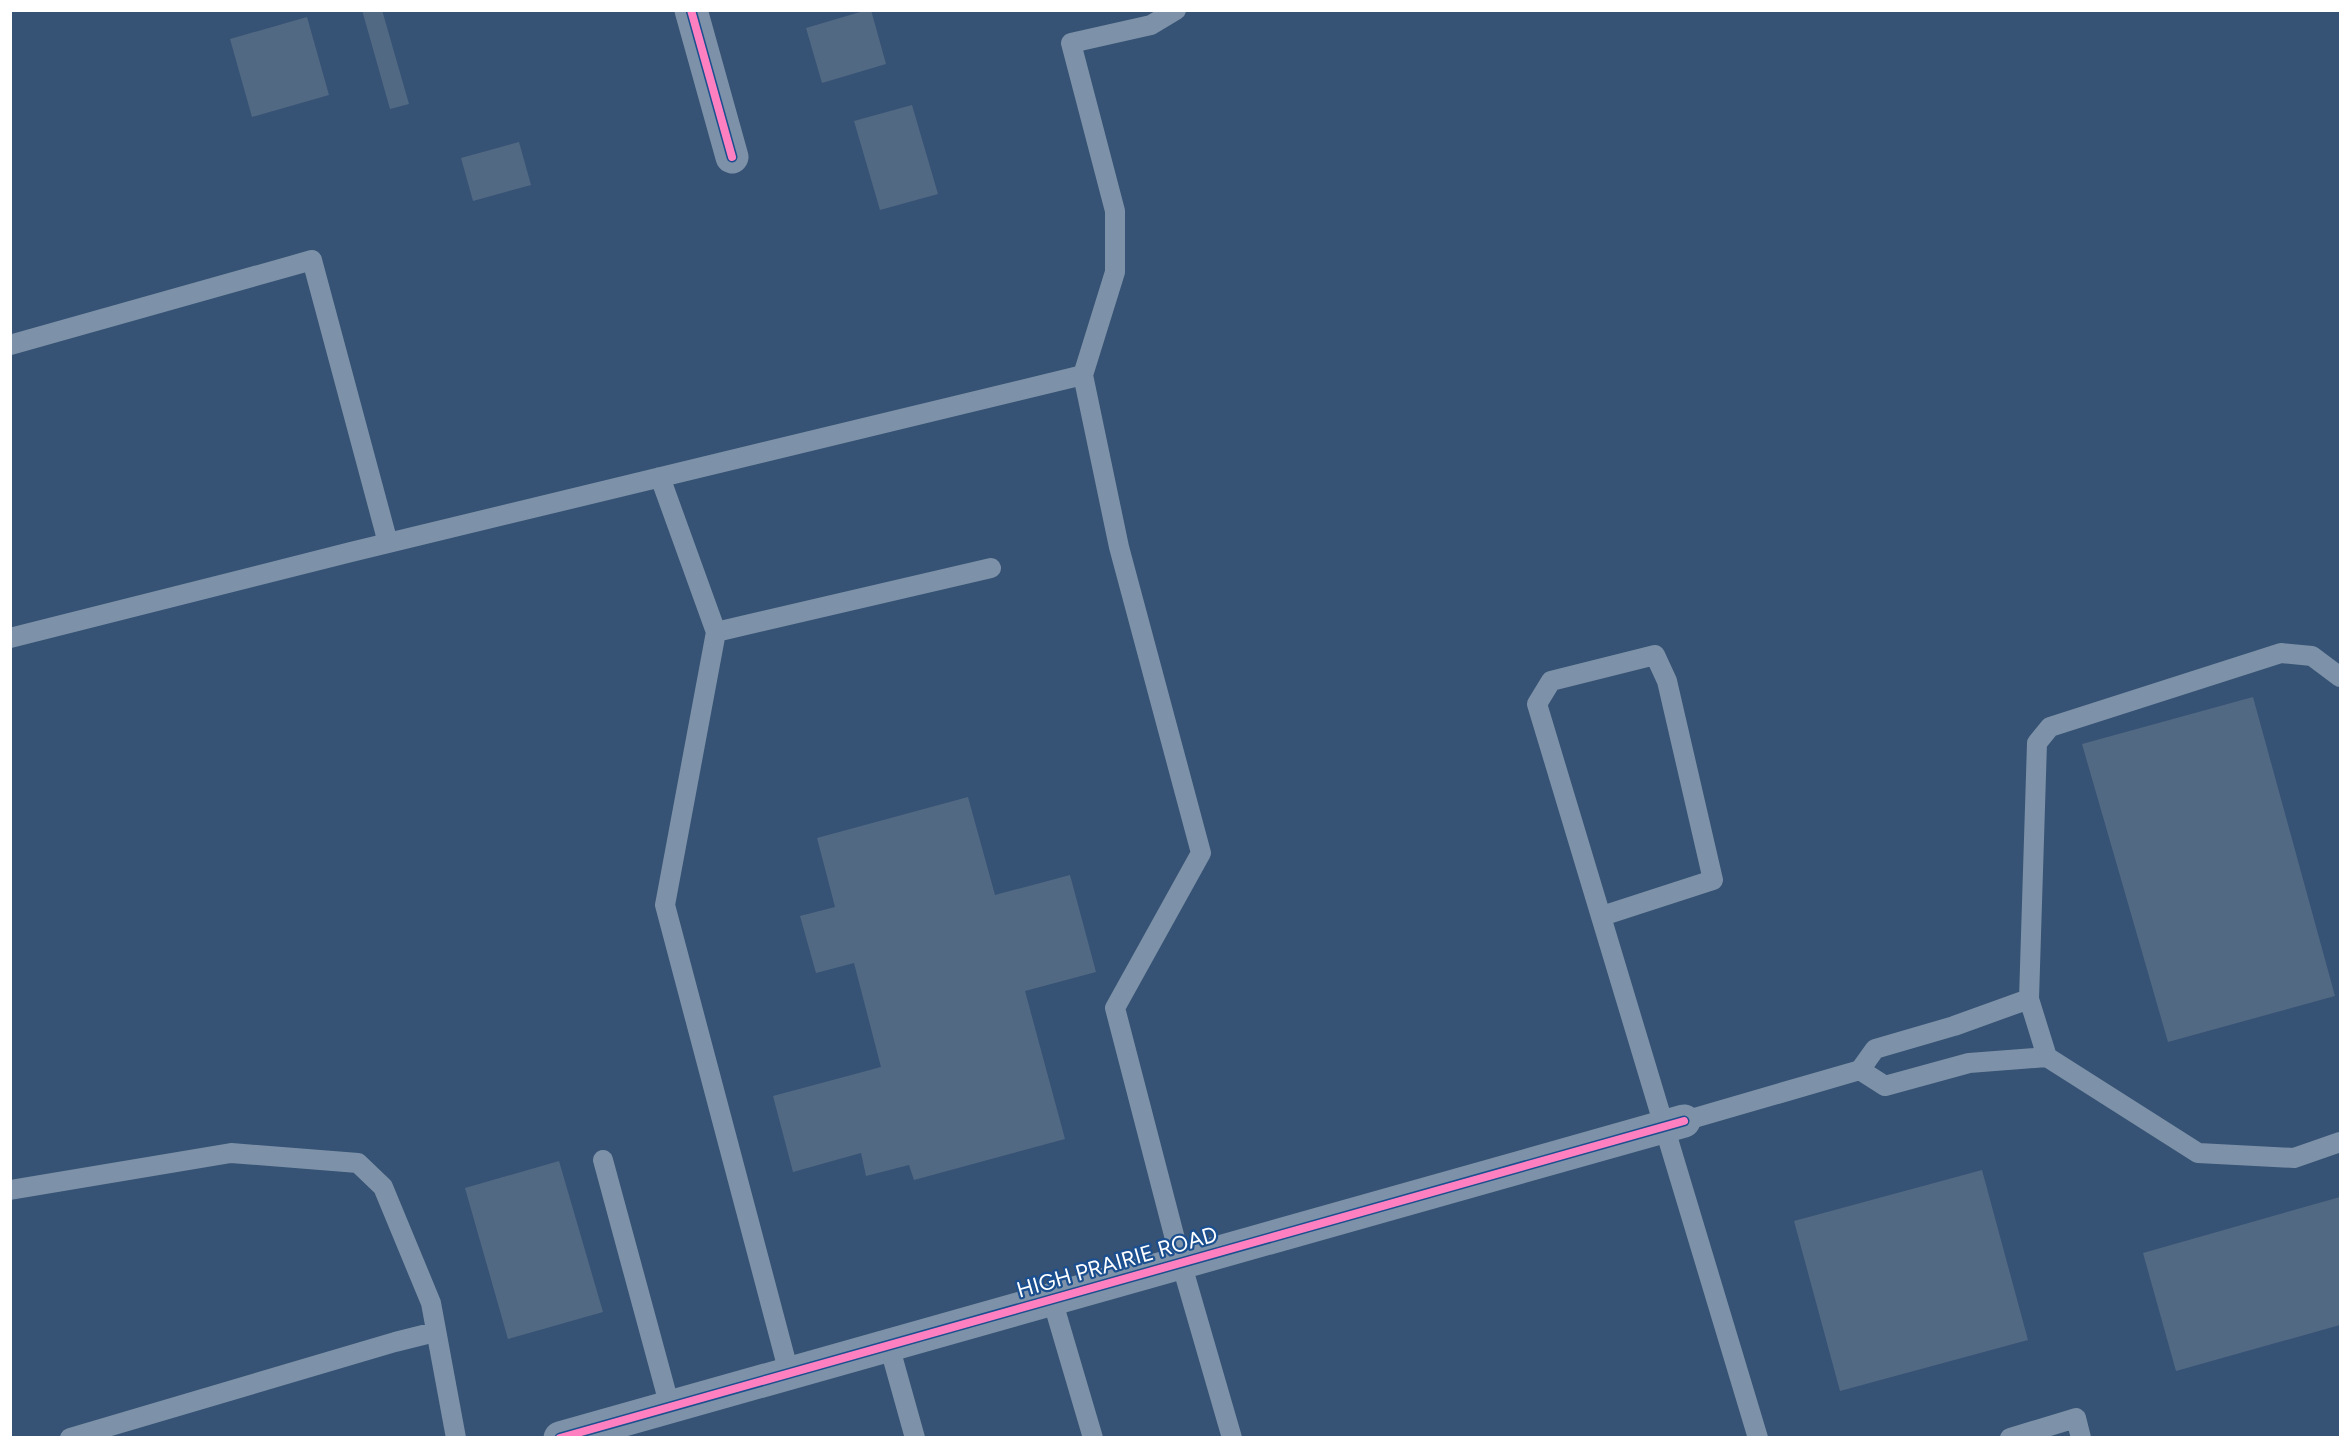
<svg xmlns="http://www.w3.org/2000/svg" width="2351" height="1448" font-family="Figtree,sans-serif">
	<rect width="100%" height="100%" fill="#365274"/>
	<path fill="#526984" d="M362 10H382L409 104 390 109Z
		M867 10H871L886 64 822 83 806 28Z
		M307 17 329 95 252 117 230 39Z
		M912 105 938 194 880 210 854 121Z
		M519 142 531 185 473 201 461 158Z
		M2253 697 2335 996 2168 1042 2082 744Z
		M968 797 995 895 1070 875 1096 972 1025 991 1065 1139 914 1180 909 1165 866 1176 861 1153 793 1172 773 1096 881 1067 854 963 816 973 800 916 835 907 817 838Z
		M559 1161 603 1312 508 1339 465 1188Z
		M1982 1170 2028 1340 1840 1391 1794 1221Z
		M2340 1197V1325L2176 1371 2143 1253Z"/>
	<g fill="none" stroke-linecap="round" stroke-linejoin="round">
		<path stroke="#7d92a8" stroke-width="20" d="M1176 10 1151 25 1071 43 1115 211V272L1083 375 1119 547 1201 853 1115 1008 1181 1262 1232 1438
			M10 345 312 260 388 543
			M660 477 716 632
			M10 638 351 552 1083 375
			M1602 916 1713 880 1667 681 1655 655 1551 681 1537 704 1758 1438
			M2047 1057 2029 999 2037 743 2050 727 2281 653 2312 656 2340 677
			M1860 1070 1885 1086 1969 1063 2047 1057 2198 1153 2294 1158 2340 1142
			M1684 1121 1860 1070 1875 1049 1954 1026 2029 999
			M603 1160 670 1407
			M10 1190 231 1153 358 1163 383 1187 431 1303 456 1438
			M1052 1299 1093 1438
			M889 1345 915 1438
			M789 1373 665 905 716 632 991 568
			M70 1438 395 1342 435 1332
			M2010 1438 2076 1418 2081 1438"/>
		<path stroke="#7d92a8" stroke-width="33" d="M691 10 732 157
			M560 1438 1684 1121"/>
		<g stroke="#1b4f8f" stroke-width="11">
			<path id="cycleway" d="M691 10 732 157
				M560 1438 1684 1121"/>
		</g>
		<use href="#cycleway" stroke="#ff80c0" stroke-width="8"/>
	</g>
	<g text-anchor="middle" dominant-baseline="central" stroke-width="4.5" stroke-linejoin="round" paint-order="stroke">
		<g font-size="22" fill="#fff" stroke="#1b4f8f">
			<text transform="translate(1117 1262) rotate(-16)">HIGH PRAIRIE ROAD</text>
		</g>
	</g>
	<rect width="2351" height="1448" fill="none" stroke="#ffffff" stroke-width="24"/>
</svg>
